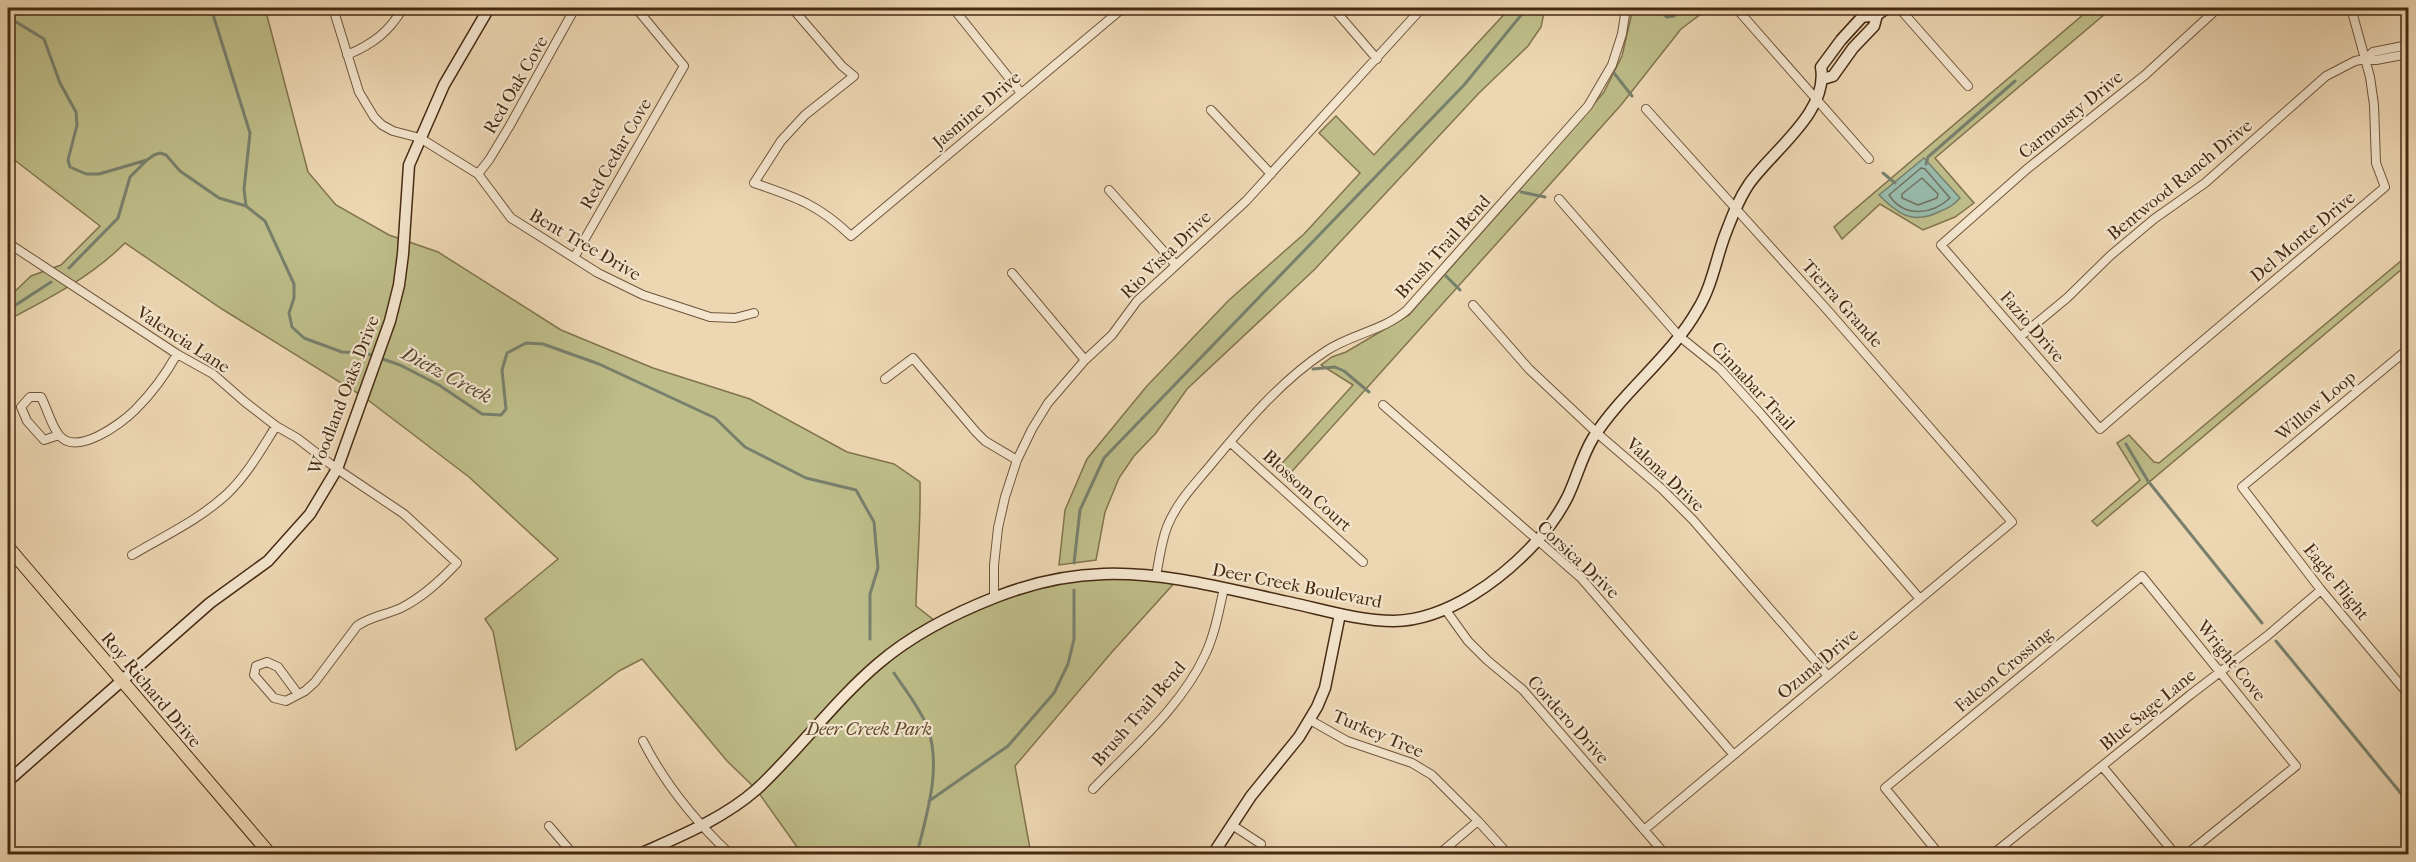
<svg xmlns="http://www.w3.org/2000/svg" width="2416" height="862" font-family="'IM FELL French Canon',serif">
	<rect width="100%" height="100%" fill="#edd7b3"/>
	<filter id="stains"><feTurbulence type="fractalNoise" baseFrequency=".00333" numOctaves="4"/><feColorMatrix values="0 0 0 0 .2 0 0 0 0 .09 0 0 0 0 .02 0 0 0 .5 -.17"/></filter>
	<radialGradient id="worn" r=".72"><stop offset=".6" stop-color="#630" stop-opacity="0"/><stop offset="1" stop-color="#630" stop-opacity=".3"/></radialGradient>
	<path fill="#bebd89" stroke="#82744d" stroke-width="1.5" d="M8 8H265L308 172 336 205 389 235 438 252 561 330 653 368 750 399 847 452 894 464 920 482C921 523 917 564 916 606L939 624 994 598 1103 574 1177 580 1112 652 1015 766 1031 854H802L756 789 727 761 642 659 619 671 516 750 493 631 485 619 558 559 469 477 364 397 222 309 125 243C91 277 50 298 8 320V298L31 276 61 265 100 226 8 155Z
		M1510 8H1545L1541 27 1528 46 1479 93 1314 270 1187 389 1156 433 1134 456 1119 478 1105 512 1096 560 1059 565 1065 510 1087 459 1146 387 1229 300 1304 234 1360 173 1319 133 1336 116 1374 155Z
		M1633 8H1709L1681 29 1621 105 1286 478 1277 469 1353 385 1321 365 1332 357 1346 352 1409 315 1543 163 1604 92 1622 56Z
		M2091 8H2112L1935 158 1974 203 1955 217 1923 230 1880 204 1842 239 1834 227Z
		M2408 255V264L2097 526 2092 521 2140 480 2117 443 2129 435 2154 462 2159 463Z"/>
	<path fill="#99baab" stroke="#78806d" stroke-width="1.5" d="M1924 158 1960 198C1954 205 1949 208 1941 211 1913 225 1899 215 1879 195Z"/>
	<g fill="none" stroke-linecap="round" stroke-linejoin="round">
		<path stroke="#70725e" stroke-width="1.5" d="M1921 168 1925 169 1950 198C1932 215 1904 218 1889 195Z
			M1922 178 1938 194 1937 198 1918 205 1902 198V194Z"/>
		<path stroke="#78806d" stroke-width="3" d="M211 8 250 133 244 189 246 206
			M1656 8 1667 17 1674 16 1682 8
			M8 17 44 39 60 83 76 112 77 125 68 160 70 167 86 174H99L147 160 154 155 160 153 166 155 180 171 219 198 246 206 265 221 294 284V298L289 313 292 327 304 338 342 352 365 353 400 365 439 385 482 414 501 415 506 409 502 370 507 353 526 343 543 344 599 364 715 418 745 447 806 478 856 490 874 522 878 568 870 594V639
			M1614 73 1632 96
			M1926 164 1928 157 2015 81
			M1883 173 1895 183
			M1521 192 1545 197
			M69 268 118 218 130 177 146 161
			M1446 276 1460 290
			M8 310 51 282
			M1313 369 1335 367 1344 371 1369 392
			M2126 444 2148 481 2262 623
			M1074 563 1080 510 1104 458 1464 85 1527 8
			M2276 641 2408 802
			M894 673C905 690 921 709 928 729 942 769 926 816 917 854
			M929 801 1008 746 1054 693 1068 664 1074 639V590"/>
		<g stroke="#70553a" stroke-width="10">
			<path id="street" d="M333 8 359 92 374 117 382 125 393 131 420 138 478 174 511 218 598 273 643 295 710 317 735 318 754 313
				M792 8 842 66 854 76 805 115 781 141 754 183C796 197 819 205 851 236L1123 8
				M953 8 1021 93
				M1333 8 1377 59
				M1736 8 1869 159
				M1899 8 1968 86
				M2218 8 2145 75 2027 169 1941 245 2100 429C2194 347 2290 268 2385 187L2376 163 2374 105 2370 77 2351 8
				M347 55C373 44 389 32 403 8
				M2365 59 2373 52 2408 45
				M1211 110 1271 174
				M478 174 489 160 509 127 575 8
				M1109 190 1175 264
				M1559 199 1679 336 1720 369 1760 413 1920 599
				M8 243 177 354 213 374 245 402 276 426 297 438 337 469 404 514 457 563C440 581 423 597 401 608 386 615 371 616 357 626L315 682 305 691 286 701 274 698 254 675 256 666 267 662 278 667 298 694
				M575 256 684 66 636 8
				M1012 273 1085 360
				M1473 305 1529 369 1597 433 1662 489 1693 520 1828 676
				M2021 336 2067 298 2111 255 2154 219 2205 183 2326 76 2355 61 2365 59 2376 60 2408 54
				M2408 349 2242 487 2321 590 2408 694
				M885 379 913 358 976 432 985 441 1017 460
				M1383 405 1581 578 1733 754
				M59 435 44 440 27 421 21 407 30 397H41C47 408 51 425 59 435 76 457 121 424 135 410 152 393 166 374 177 354
				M1230 442 1363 562
				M132 555C164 536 199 520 227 494 247 475 261 450 276 426
				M1156 577C1159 560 1161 543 1167 527 1176 504 1193 486 1209 467 1243 426 1280 381 1326 351 1351 334 1383 331 1407 310L1588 106 1612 65 1622 34 1626 8
				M994 598V565L998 528 1005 497 1017 460 1032 429 1048 403 1085 360 1112 335 1137 301 1246 201 1422 8
				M1445 609 1468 641 1487 660 1523 690 1665 854
				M1310 720 1347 741 1412 763 1432 775 1478 821 1508 854
				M643 741C665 784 695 821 730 854
				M2102 766 2175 854
				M1093 789C1132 748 1181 707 1205 655 1215 634 1219 610 1224 588
				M1232 825 1261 844
				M549 826 573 854
				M1644 830 2012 522 1829 312 1646 109
				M1439 854 1478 821
				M1939 854 1885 788 2142 576 2296 766 2187 854
				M1993 854 2190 695 2267 636 2321 590"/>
		</g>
		<g stroke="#472a11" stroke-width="13">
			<path id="secondary" d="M1823 79 1833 76 1853 48 1874 26 1877 15
				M8 781 210 603 268 561 310 514 337 469 390 321 399 285 403 254 409 165 444 85 489 8
				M640 854C680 836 723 819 757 789 800 749 834 701 879 663 912 635 955 613 996 597 1029 584 1068 575 1104 574 1167 572 1231 590 1292 603 1324 610 1360 621 1394 621 1447 620 1501 580 1536 542 1548 529 1560 512 1568 496 1577 477 1582 456 1593 438 1623 391 1671 357 1698 309 1712 286 1716 259 1725 235 1732 217 1738 200 1749 184 1772 151 1829 112 1821 67L1841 40 1862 17 1877 15 1887 8
				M1213 854 1251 796 1299 737 1317 707 1325 688 1340 614"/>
		</g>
		<g stroke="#472a11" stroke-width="14">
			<path id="primary" d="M8 547 270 854"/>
		</g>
		<use href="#street" stroke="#f3e5ce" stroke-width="8"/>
		<use href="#secondary" stroke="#f3e5ce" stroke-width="10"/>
		<use href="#primary" stroke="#edd7b3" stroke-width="12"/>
	</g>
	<g text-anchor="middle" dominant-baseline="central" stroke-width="4.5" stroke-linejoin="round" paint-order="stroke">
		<g font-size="18" fill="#472a11" stroke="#f3e5ce">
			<text transform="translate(516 85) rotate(-60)">Red Oak Cove</text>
			<text transform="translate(977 110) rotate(-40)">Jasmine Drive</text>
			<text transform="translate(2071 115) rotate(-39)">Carnousty Drive</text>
			<text transform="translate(616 154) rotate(-60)">Red Cedar Cove</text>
			<text transform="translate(2180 180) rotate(-39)">Bentwood Ranch Drive</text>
			<text transform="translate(2303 237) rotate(-40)">Del Monte Drive</text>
			<text transform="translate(585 245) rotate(30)">Bent Tree Drive</text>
			<text transform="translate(1443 247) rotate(-48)">Brush Trail Bend</text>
			<text transform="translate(1166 255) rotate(-44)">Rio Vista Drive</text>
			<text transform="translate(1842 304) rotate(48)">Tierra Grande</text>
			<text transform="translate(2032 327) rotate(49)">Fazio Drive</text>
			<text transform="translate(183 340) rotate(33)">Valencia Lane</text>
			<text transform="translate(1753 386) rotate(47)">Cinnabar Trail</text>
			<text transform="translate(344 395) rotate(-69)">Woodland Oaks Drive</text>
			<text transform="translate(2316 406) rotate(-40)">Willow Loop</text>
			<text transform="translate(1665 475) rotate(43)">Valona Drive</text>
			<text transform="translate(1307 491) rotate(42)">Blossom Court</text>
			<text transform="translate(1578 560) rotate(43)">Corsica Drive</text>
			<text transform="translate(2336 582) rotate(51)">Eagle Flight</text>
			<text transform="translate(1297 586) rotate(11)">Deer Creek Boulevard</text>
			<text transform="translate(2231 661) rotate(51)">Wright Cove</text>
			<text transform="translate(1818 664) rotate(-40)">Ozuna Drive</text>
			<text transform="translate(2004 670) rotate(-40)">Falcon Crossing</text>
			<text transform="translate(151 690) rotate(50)">Roy Richard Drive</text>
			<text transform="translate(2148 710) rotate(-39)">Blue Sage Lane</text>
			<text transform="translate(1139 714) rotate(-49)">Brush Trail Bend</text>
			<text transform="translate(1568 720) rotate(48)">Cordero Drive</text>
			<text transform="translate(1378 734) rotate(23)">Turkey Tree</text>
		</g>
		<g font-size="18" font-style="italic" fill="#5f4729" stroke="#f3e5ce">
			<text x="869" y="729">Deer Creek Park</text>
		</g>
		<g font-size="20" font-style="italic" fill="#574730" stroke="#f3e5ce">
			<text transform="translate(447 375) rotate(28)">Dietz Creek</text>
		</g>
	</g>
	<rect width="2416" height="862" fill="none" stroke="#edd7b3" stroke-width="30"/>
	<rect x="9" y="9" width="2398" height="844" fill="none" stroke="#472a11" stroke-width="3"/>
	<rect x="15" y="15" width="2386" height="832" fill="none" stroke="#472a11" stroke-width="1.5"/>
	<rect width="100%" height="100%" filter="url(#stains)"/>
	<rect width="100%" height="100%" fill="url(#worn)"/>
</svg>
